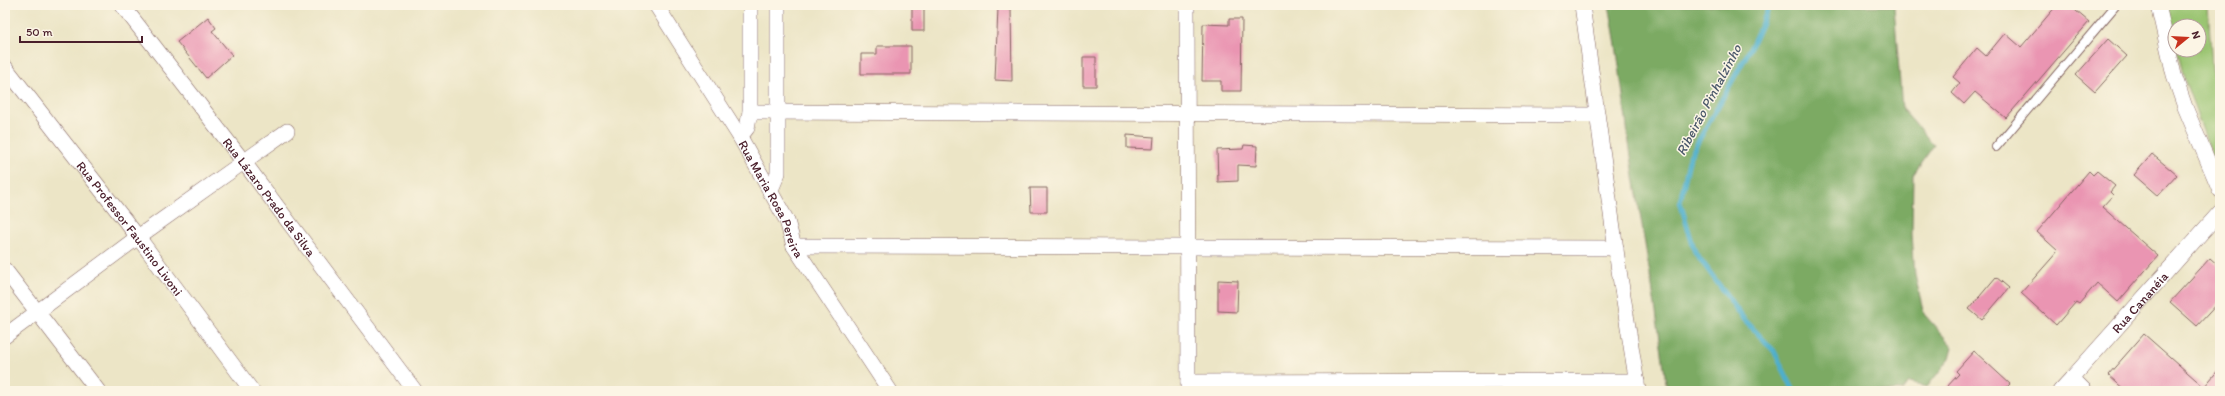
<svg xmlns="http://www.w3.org/2000/svg" width="2225" height="396" font-family="Itim,sans-serif">
	<rect width="100%" height="100%" fill="#fcf5e5"/>
	<filter id="ink" filterUnits="userSpaceOnUse"><feTurbulence type="fractalNoise" baseFrequency=".025" numOctaves="2"/><feDisplacementMap in="SourceGraphic" scale="8" xChannelSelector="R" yChannelSelector="G"/><feConvolveMatrix kernelMatrix="1 2 1 2 8 2 1 2 1" color-interpolation-filters="sRGB"/></filter>
	<filter id="wash" filterUnits="userSpaceOnUse"><feTurbulence type="fractalNoise" baseFrequency=".012" numOctaves="4" result="noise"/><feDisplacementMap in="SourceGraphic" scale="16" xChannelSelector="R" yChannelSelector="G"/><feGaussianBlur stdDeviation="0.9" result="paint"/><feColorMatrix in="noise" values="0 0 0 0 0 0 0 0 0 0 0 0 0 0 0 0 0 1.4 0 .05"/><feComposite in="paint" operator="in"/></filter>
	<g filter="url(#wash)">
		<rect width="100%" height="100%" fill="#ece5c6"/>
		<path fill="#9ac471" stroke="#72724e" d="M2167 5H2208L2213 83 2220 119V177L2186 85 2177 50H2199V26H2175V43Z"/>
		<path fill="#7baa63" stroke="#626447" d="M1609 5 1894 6 1902 109 1934 145 1913 175 1912 234 1915 275 1924 314 1953 347 1950 358 1927 387 1908 383 1902 391H1667C1657 308 1641 226 1629 143 1623 97 1618 51 1609 5Z"/>
		<g fill="none" stroke-linecap="round" stroke-linejoin="round">
			<path stroke="#4dafcc" stroke-width="5" d="M1770 5 1749 51 1690 156 1680 202 1695 252 1743 318 1774 351 1794 391"/>
		</g>
		<g id="blocks">
			<path fill="#ea95b2" d="M2057 5H2069L2089 22 2006 118 1975 92 1964 104 1952 93 1960 83 1953 77 1977 48 1986 56 2005 33 2021 47Z
				M912 6H924V31H912Z
				M998 8 1011 9 1012 81 995 80Z
				M208 17 216 28 212 31 232 55 206 78 177 42Z
				M1229 19H1242L1241 91H1221V81H1202L1203 24 1229 25Z
				M2108 39 2127 56 2095 92 2076 75Z
				M877 46H911V74H861V54H877Z
				M1083 57H1096V86H1083Z
				M1127 135 1154 137 1153 149 1127 148Z
				M1244 145 1257 146 1256 166 1238 165V181L1218 182 1217 150 1243 149Z
				M2152 154 2177 175 2158 196 2134 175Z
				M2089 171 2093 175 2097 171 2115 186 2110 192 2113 195 2102 207 2158 256 2118 302 2097 283 2079 304 2076 302 2056 325 2021 293 2058 251 2037 232Z
				M1030 188H1047V212H1031Z
				M2210 258 2220 267V301L2197 326 2170 302Z
				M1996 277 2009 288 1982 320 1969 309Z
				M1218 280 1238 281 1237 312 1218 311Z
				M2144 334 2204 387 2220 368V391H2126L2108 375Z
				M1974 351 2010 384 2003 391H1943L1959 374 1956 371Z"/>
		</g>
	</g>
	<g filter="url(#ink)">
		<use href="#blocks" fill-opacity="0" stroke="#836461" stroke-width="1"/>
		<g fill="none" stroke-linecap="round" stroke-linejoin="round">
			<g stroke="#836461" stroke-width="10">
				<path id="lane" d="M1996 147 2116 5"/>
			</g>
			<g stroke="#836461" stroke-width="16">
				<g id="street">
					<path id="s1" d="M122 5 243 161 415 391"/>
					<path id="s2" d="M656 5 740 137 787 221 794 246 890 391"/>
					<path d="M1187 5 1188 391"/>
					<path d="M1582 5 1618 264 1638 390"/>
					<path d="M2158 5 2174 75 2185 107 2220 190"/>
					<path id="s3" d="M5 67 138 237 252 391"/>
					<path d="M750 112 1597 115"/>
					<path d="M740 137 747 128 750 112V5"/>
					<path d="M770 192 778 173V5"/>
					<path d="M794 246 1616 248"/>
					<path d="M5 270 98 391"/>
					<path d="M5 336 138 237 287 131"/>
					<path d="M1188 382 1637 381"/>
					<path d="M2060 391 2072 378"/>
					<path id="s4" d="M2085 391 2072 378 2220 212"/>
				</g>
			</g>
			<use href="#lane" stroke="#fff" stroke-width="8"/>
			<use href="#street" stroke="#fff" stroke-width="15"/>
		</g>
	</g>
	<g text-anchor="middle" dominant-baseline="central" stroke-width="3" stroke-linejoin="round" paint-order="stroke">
		<g font-size="13" fill="#4a1f2b" stroke="#fcf5e5">
			<text stroke="none"><textPath href="#s1" startOffset="242">Rua Lázaro Prado da Silva</textPath></text>
			<text stroke="none"><textPath href="#s2" startOffset="226">Rua Maria Rosa Pereira</textPath></text>
			<text stroke="none"><textPath href="#s3" startOffset="204">Rua Professor Faustino Livoni</textPath></text>
			<text stroke="none"><textPath href="#s4" startOffset="120">Rua Cananéia</textPath></text>
		</g>
		<g font-size="14" font-style="italic" fill="#4b596b" stroke="#fcf5e5">
			<text transform="translate(1709 100) rotate(-62)">Ribeirão Pinhalzinho</text>
		</g>
	</g>
	<rect width="2225" height="396" fill="none" stroke="#fcf5e5" stroke-width="20"/>
	<g transform="translate(2187 38) rotate(72)"><circle r="19" fill="#fcf5e5" stroke="#b59f9b"/>
	<path d="M0-3L7 15L0 10L-7 15Z" fill="#c8321e"/>
	<text y="-6" font-size="11" font-weight="bold" text-anchor="middle" fill="#4a1f2b">N</text>
	</g>
	<path d="M20 36v6h122v-6" fill="none" stroke="#4a1f2b" stroke-width="2"/>
	<text x="26" y="36" font-size="12" fill="#4a1f2b" stroke="#fcf5e5" stroke-width="3" paint-order="stroke">50 m</text>
</svg>
